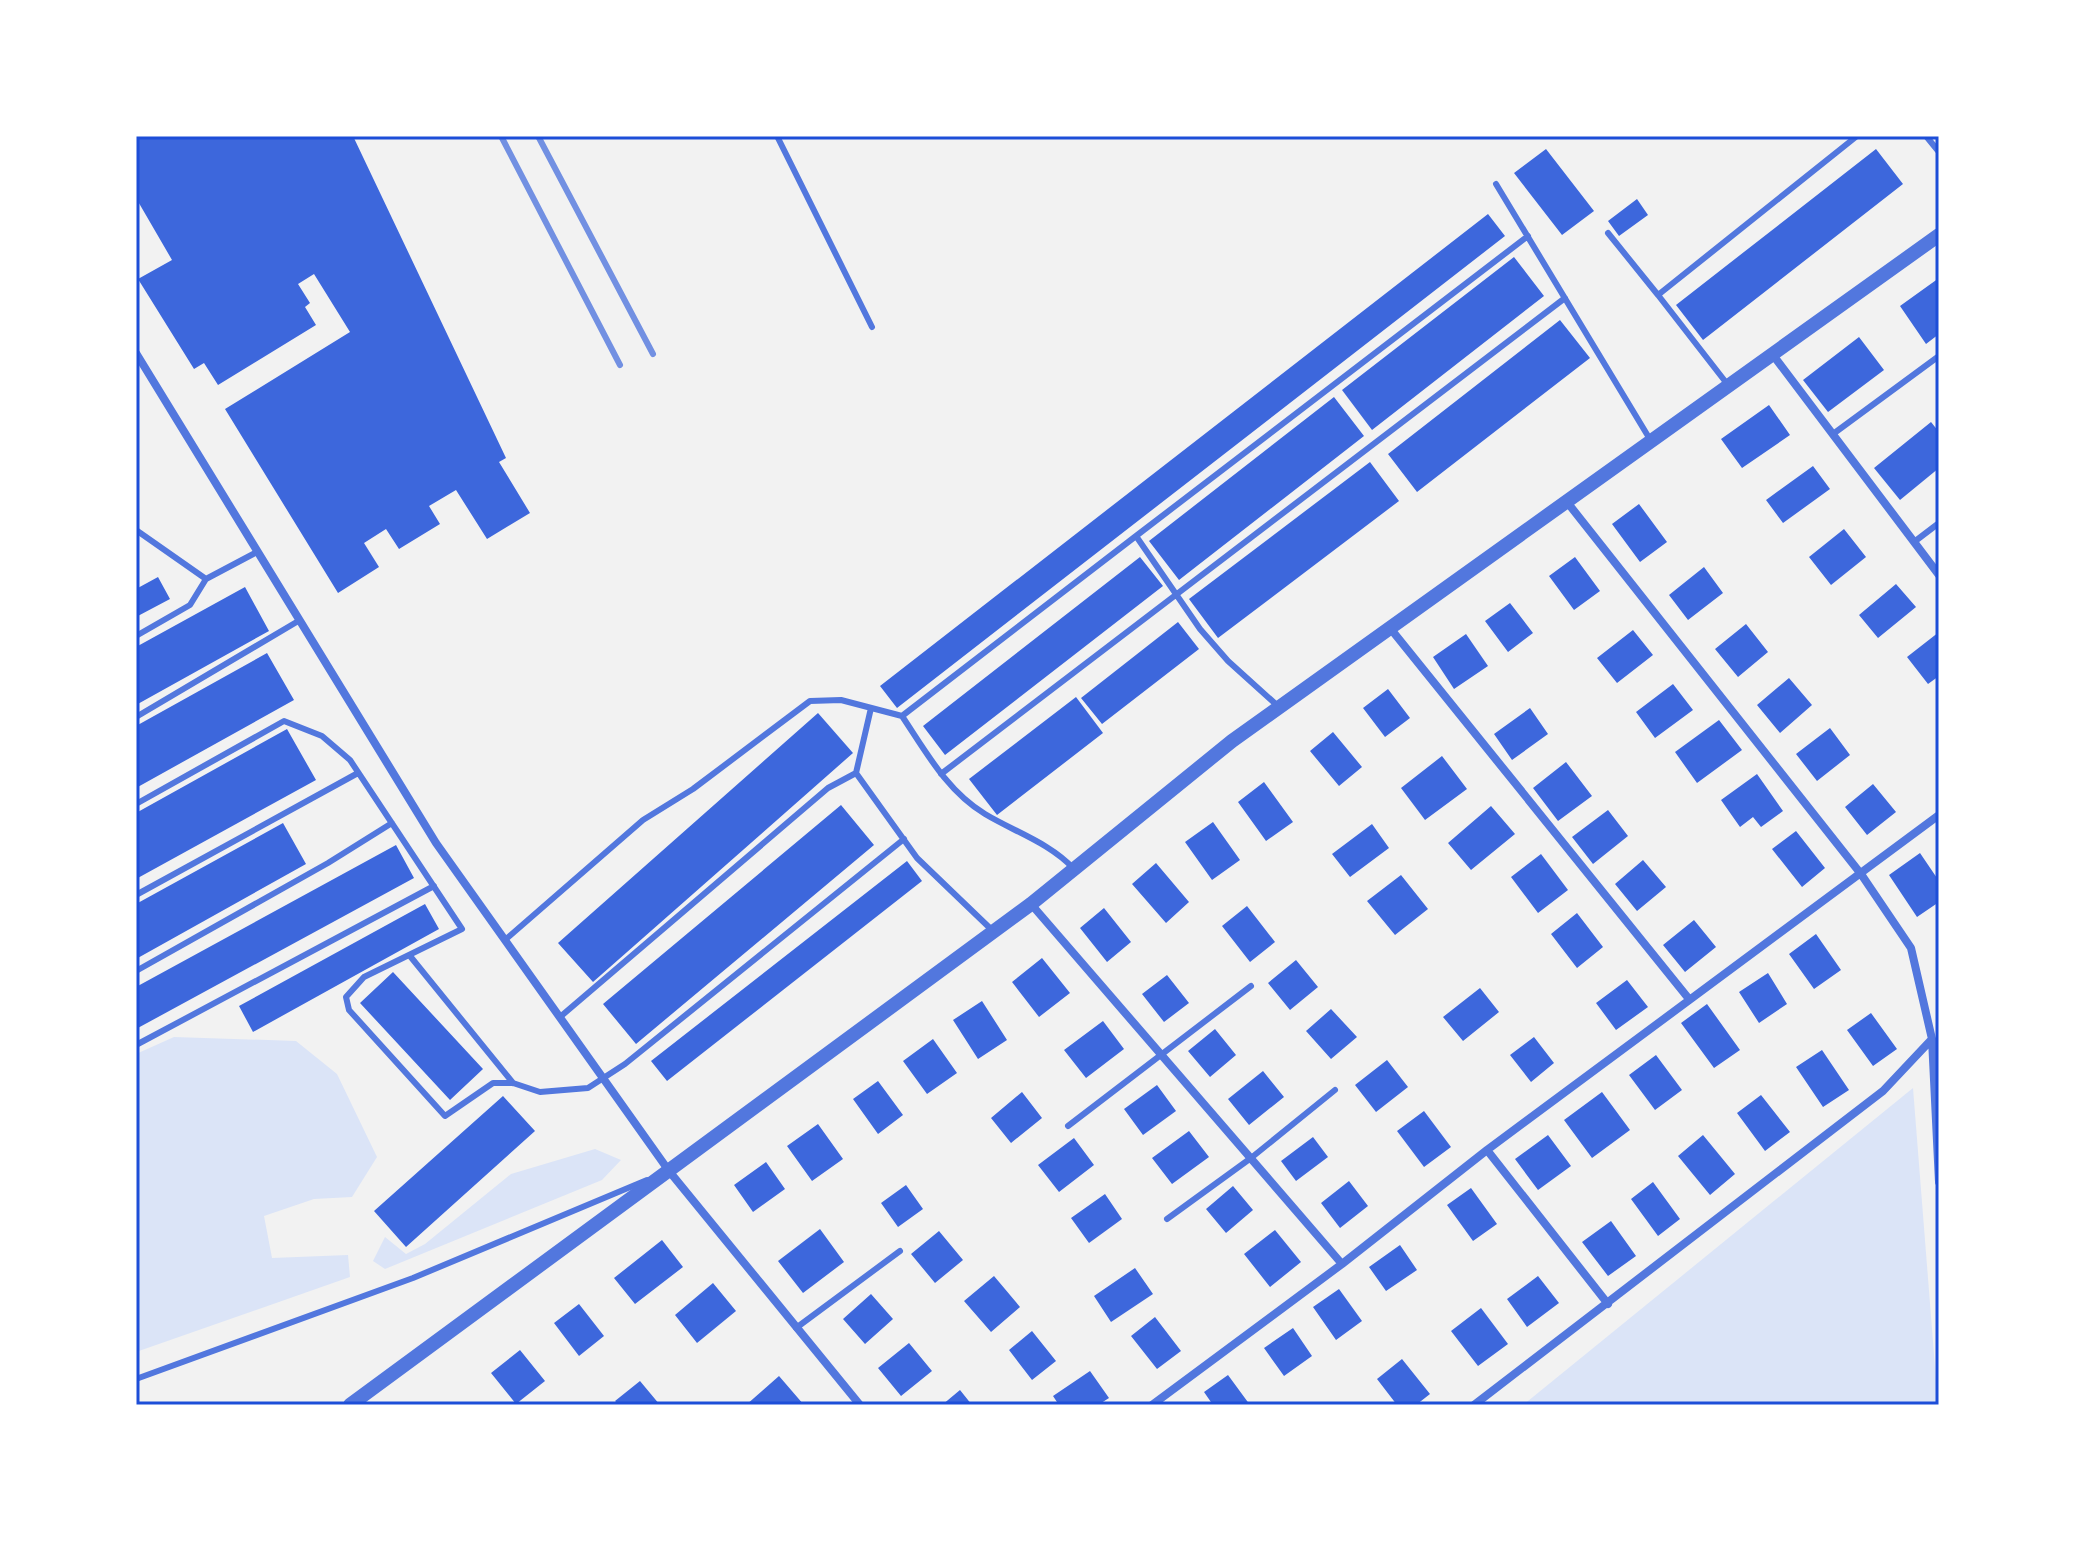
<svg xmlns="http://www.w3.org/2000/svg" width="2075" height="1541" font-family="Overpass,sans-serif">
	<rect width="100%" height="100%" fill="#f2f2f2"/>
	<path fill="#dbe4f7" d="M174 1037 296 1041 337 1074 377 1157 352 1197 314 1199 264 1216 272 1258 348 1255 350 1277 136 1352V1054Z
		M1913 1088 1938 1405H1523Z
		M595 1149 621 1160 602 1180 385 1269 373 1261 385 1237 406 1254 425 1244 511 1174Z"/>
	<path fill="#3d67dc" d="M136 136H353L506 458 499 462 530 513 487 539 456 490 429 506 440 524 399 549 386 529 364 543 379 567 338 593 225 409 350 332 314 274 298 284 310 303 305 307 316 325 218 385 204 363 194 369 138 279 172 260 136 198Z
		M1546 149 1594 211 1562 235 1514 173Z
		M1876 149 1903 184 1703 340 1676 305Z
		M1637 199 1648 215 1619 236 1608 221Z
		M1488 214 1505 236 897 708 880 686Z
		M1514 257 1544 296 1372 430 1342 390Z
		M1939 278V334L1926 344 1900 306Z
		M1560 320 1590 358 1417 492 1388 454Z
		M1859 337 1884 370 1828 412 1803 380Z
		M1334 397 1364 436 1179 580 1149 541Z
		M1769 405 1790 435 1742 468 1721 439Z
		M1931 422 1939 432V468L1900 500 1874 468Z
		M1370 462 1399 501 1218 638 1189 599Z
		M1813 466 1830 489 1783 523 1766 500Z
		M1639 504 1667 542 1640 562 1612 524Z
		M1844 529 1866 557 1831 585 1809 557Z
		M1140 557 1163 586 945 755 923 726Z
		M1575 557 1600 591 1574 610 1549 576Z
		M1704 567 1723 593 1688 620 1669 595Z
		M158 577 170 599 136 617V589Z
		M1896 584 1916 607 1878 638 1859 615Z
		M245 587 269 631 136 705V647Z
		M1510 603 1533 633 1508 652 1485 621Z
		M1178 622 1199 649 1102 724 1081 698Z
		M1746 624 1768 652 1738 677 1715 649Z
		M1633 630 1653 655 1617 683 1597 658Z
		M1939 632V676L1928 684 1907 657Z
		M1466 634 1488 666 1454 689 1433 657Z
		M267 653 294 700 136 788V726Z
		M1789 678 1812 705 1780 733 1757 705Z
		M1673 684 1693 710 1655 738 1636 712Z
		M1388 689 1410 718 1385 737 1363 708Z
		M1076 697 1103 733 997 815 969 779Z
		M1530 708 1548 734 1512 760 1494 734Z
		M818 713 853 753 593 982 558 943Z
		M1719 720 1742 750 1697 783 1675 752Z
		M1830 728 1850 755 1817 781 1796 754Z
		M287 729 316 780 136 879V813Z
		M1333 732 1362 767 1339 786 1310 751Z
		M1442 756 1467 789 1425 820 1401 788Z
		M1566 762 1592 796 1558 821 1533 788Z
		M1757 774 1783 811 1761 827 1753 817 1740 827 1721 800Z
		M1264 782 1293 822 1266 841 1238 802Z
		M1873 784 1896 812 1867 835 1845 807Z
		M841 805 874 845 636 1044 603 1004Z
		M1491 806 1515 834 1471 870 1448 843Z
		M1608 810 1628 836 1593 864 1572 837Z
		M1213 822 1240 860 1212 880 1185 842Z
		M283 823 306 864 136 959V904Z
		M1372 824 1389 848 1350 877 1332 854Z
		M1796 831 1825 868 1802 887 1772 849Z
		M396 845 414 878 136 1029V987Z
		M1920 853 1939 881V902L1917 917 1889 875Z
		M1541 854 1568 890 1538 913 1511 877Z
		M1643 860 1666 887 1637 911 1615 884Z
		M907 861 922 881 667 1081 651 1061Z
		M1156 863 1189 902 1166 923 1132 884Z
		M1401 875 1428 909 1395 935 1367 901Z
		M425 904 439 929 253 1032 239 1006Z
		M1247 906 1275 942 1250 962 1222 926Z
		M1104 908 1131 942 1107 962 1080 928Z
		M1577 913 1603 947 1577 968 1551 934Z
		M1694 920 1716 947 1685 972 1663 945Z
		M1816 934 1841 970 1814 989 1789 954Z
		M1042 958 1070 993 1039 1017 1012 982Z
		M1296 960 1318 987 1290 1010 1268 983Z
		M393 972 483 1069 450 1100 360 1003Z
		M1768 973 1787 1004 1759 1023 1739 992Z
		M1167 975 1189 1003 1164 1022 1142 994Z
		M1627 980 1648 1007 1616 1030 1596 1003Z
		M1480 988 1499 1012 1463 1041 1443 1017Z
		M982 1001 1007 1040 978 1059 953 1020Z
		M1707 1004 1740 1050 1714 1068 1681 1023Z
		M1331 1009 1357 1037 1331 1059 1306 1031Z
		M1871 1013 1897 1049 1873 1066 1847 1030Z
		M1103 1021 1124 1049 1086 1078 1064 1050Z
		M1215 1029 1236 1055 1210 1077 1188 1051Z
		M1534 1037 1554 1063 1531 1082 1510 1055Z
		M933 1039 957 1073 927 1094 903 1061Z
		M1822 1050 1849 1090 1823 1107 1796 1067Z
		M1656 1055 1682 1090 1655 1110 1629 1075Z
		M1387 1060 1408 1087 1376 1112 1355 1085Z
		M1263 1071 1284 1097 1249 1125 1228 1099Z
		M878 1081 903 1115 878 1134 853 1099Z
		M1157 1085 1176 1111 1143 1135 1124 1109Z
		M1022 1092 1042 1118 1011 1143 991 1118Z
		M1602 1092 1630 1130 1592 1158 1564 1120Z
		M1761 1095 1790 1132 1765 1151 1737 1113Z
		M503 1096 535 1131 406 1247 374 1211Z
		M1424 1111 1451 1147 1424 1167 1397 1131Z
		M818 1124 843 1159 812 1181 787 1146Z
		M1189 1131 1209 1157 1172 1184 1152 1158Z
		M1548 1135 1571 1166 1538 1190 1515 1159Z
		M1703 1135 1735 1174 1710 1195 1678 1156Z
		M1313 1137 1328 1157 1296 1181 1281 1161Z
		M1074 1138 1094 1165 1059 1192 1038 1165Z
		M766 1162 785 1189 753 1212 734 1185Z
		M1349 1181 1368 1206 1340 1228 1321 1203Z
		M1653 1182 1680 1219 1658 1236 1631 1199Z
		M906 1185 923 1209 898 1227 881 1203Z
		M1233 1186 1253 1210 1226 1233 1206 1209Z
		M1471 1188 1497 1224 1473 1241 1447 1205Z
		M1105 1194 1122 1219 1089 1243 1071 1218Z
		M1611 1221 1636 1256 1608 1276 1582 1242Z
		M820 1229 844 1262 803 1293 778 1261Z
		M1275 1230 1301 1262 1270 1287 1244 1254Z
		M939 1231 963 1260 935 1283 911 1254Z
		M662 1240 683 1267 635 1304 614 1278Z
		M1400 1245 1417 1270 1386 1291 1369 1267Z
		M1135 1268 1153 1294 1111 1322 1094 1296Z
		M994 1276 1020 1307 991 1332 964 1301Z
		M1538 1276 1559 1303 1527 1327 1507 1299Z
		M713 1283 736 1311 697 1343 675 1315Z
		M1339 1289 1362 1321 1336 1340 1313 1307Z
		M871 1294 893 1319 865 1344 843 1319Z
		M579 1304 604 1336 579 1356 554 1323Z
		M1481 1308 1508 1344 1478 1366 1451 1331Z
		M1155 1317 1181 1351 1157 1369 1131 1336Z
		M1293 1328 1312 1356 1284 1376 1264 1348Z
		M1032 1331 1056 1361 1032 1380 1009 1350Z
		M909 1343 932 1371 901 1396 878 1368Z
		M520 1350 545 1381 516 1404 491 1373Z
		M1402 1359 1430 1394 1416 1405H1397L1377 1379Z
		M1090 1371 1109 1398 1098 1405H1059L1053 1396Z
		M1228 1375 1250 1405H1213L1204 1392Z
		M779 1376 804 1405H746Z
		M640 1381 660 1405H619L615 1401Z
		M960 1390 972 1405H942Z"/>
	<g fill="none" stroke-linecap="round" stroke-linejoin="round">
		<path stroke="#5277de" stroke-width="6" d="M777 136 872 327
			M1926 136 1939 152
			M1496 184 1651 441
			M1608 233 1658 295
			M1728 385 1658 295 1857 136
			M1833 434 1939 356
			M136 530 206 579
			M1136 536 1528 236
			M1914 542 1939 523
			M136 636 190 605 206 579 257 552
			M136 717 300 620
			M856 773 871 708
			M941 774 1565 298
			M136 804 284 721 322 736 350 760 462 929 364 977 346 997 349 1010 445 1116 493 1083H513L540 1092 588 1088 625 1064 904 839
			M1074 869C1050 843 1015 832 985 814 947 791 926 752 902 716L1136 536 1200 629 1228 661 1279 707
			M136 895 358 773
			M505 940 643 820 693 789 810 701 841 700 902 716
			M410 956 513 1083
			M136 971 328 863 392 823
			M560 1017 828 788 856 773 917 858 994 932
			M136 1045 434 886
			M1068 1126 1251 986
			M1167 1219 1251 1158 1335 1090
			M796 1328 900 1251
			M136 1379 413 1278 647 1180"/>
		<path stroke="#5277de" stroke-width="8" d="M136 353 436 843 669 1171 860 1405
			M1773 355 1939 575
			M1567 502 1861 874 1911 948 1932 1039 1939 1182
			M1390 628 1689 999
			M1031 904 1342 1264
			M1487 1150 1608 1304
			M1152 1405 1342 1264 1487 1150 1939 815
			M1474 1405 1883 1091 1932 1039"/>
		<path stroke="#5277de" stroke-width="14" d="M350 1405 1031 904 1232 741 1939 235"/>
		<path stroke="#7290e2" stroke-width="6" d="M501 136 620 365
			M538 136 653 354"/>
	</g>
	<rect width="2075" height="1541" fill="none" stroke="#ffffff" stroke-width="276"/>
	<rect x="138" y="138" width="1799" height="1265" fill="none" stroke="#1d4ed8" stroke-width="3"/>
</svg>
